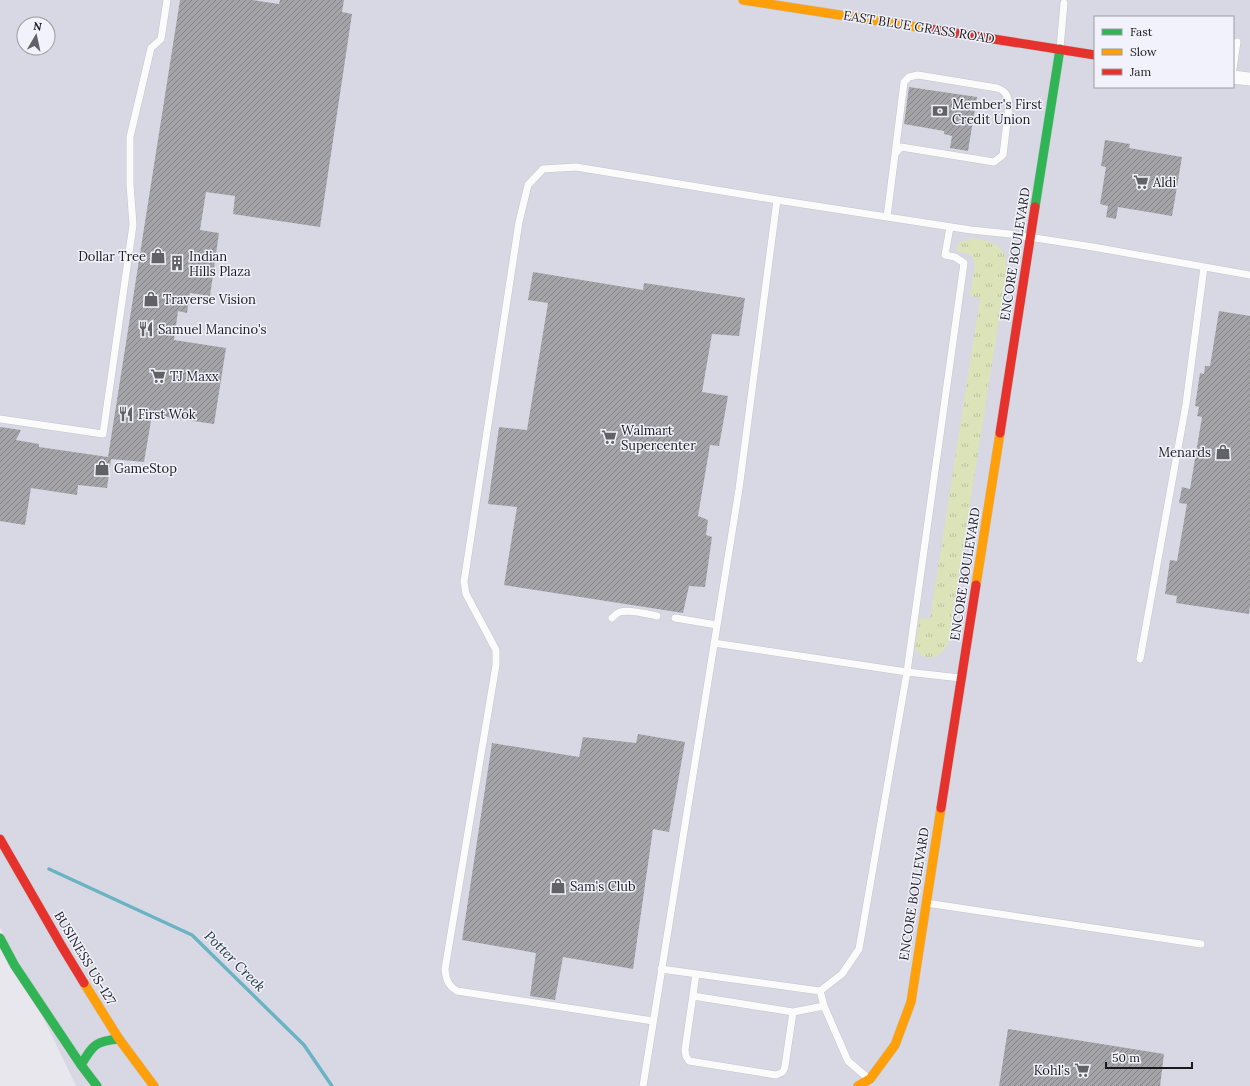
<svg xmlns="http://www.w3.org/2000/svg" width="1250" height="1086" font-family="Lora,serif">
	<defs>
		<pattern id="grass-tufts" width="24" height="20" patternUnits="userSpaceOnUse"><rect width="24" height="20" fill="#dce3b8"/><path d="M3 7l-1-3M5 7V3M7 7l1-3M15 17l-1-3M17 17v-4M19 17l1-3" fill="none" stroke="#bcc29e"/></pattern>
		<pattern id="building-hatch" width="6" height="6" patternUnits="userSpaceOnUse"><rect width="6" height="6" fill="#a4a4a8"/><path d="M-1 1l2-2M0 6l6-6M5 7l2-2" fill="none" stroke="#858588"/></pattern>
	</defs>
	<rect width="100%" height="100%" fill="#e7e7ed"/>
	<path fill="#d8d8e4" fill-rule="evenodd" d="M0 0H1250V1086H76L0 927ZM1095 17H1233V87H1095ZM24 24H48V48H24Z"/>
	<path fill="url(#grass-tufts)" d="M970 238C983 240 998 241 1004 254 1006 258 1006 264 1007 268L948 644C939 659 926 664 915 648L920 617 930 619 980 298 970 296 975 264 972 255 958 251 957 247 960 241H969Z"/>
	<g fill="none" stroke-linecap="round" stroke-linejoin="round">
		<path stroke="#6ab3c3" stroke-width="3.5" d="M49 869 192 935 304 1045 332 1086"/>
	</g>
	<path fill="url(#building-hatch)" d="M180 0H253L279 4 280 0H344L342 12 352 14 320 227 233 214 235 196 206 192 200 230 219 233 210 296 190 293 187 313 178 311 174 340 226 348 214 424 152 415 144 462 111 459 107 488 78 485 77 495 31 488 25 525 0 521V427L21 430 16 440 39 444V447L108 457Z
		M909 87 977 97 968 151 950 148 952 136 944 134V131L904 124Z
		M1105 140 1130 144 1129 148 1182 157 1172 216 1118 207 1116 219 1106 217 1108 206 1100 204 1106 167 1101 166Z
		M533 272 643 290 644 283 745 298 739 336 712 334 702 392 728 396 719 446 710 445 698 516 708 520 706 535 712 537 705 587 689 586 683 613 504 585 517 507 488 504 499 427 527 430 548 303 528 300Z
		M1219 311 1250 316V605L1249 614 1176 603 1177 596 1165 594 1170 560 1177 561 1187 504 1179 503 1182 487 1190 489 1202 417 1197 416 1199 407 1195 406 1200 373 1204 374 1205 366H1210Z
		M638 734 685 742 669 832 653 829 633 969 563 957 555 1000 530 996 536 953 462 940 492 743 579 757 583 737 636 743Z
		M1008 1029 1164 1054 1160 1086H999Z"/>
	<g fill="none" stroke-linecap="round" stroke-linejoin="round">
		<g stroke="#c5c5c9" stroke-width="8">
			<path id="lane" d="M1060 48 1064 3
				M1233 69 1237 42
				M777 200 971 230 1010 234 1093 247 1250 275
				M887 217 895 154 901 147 994 162 1003 155 1009 105C1008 96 1006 91 997 88L918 75 909 77 904 82 895 154
				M0 419 103 434 133 225 130 184V137L151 48 161 39 167 0
				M612 618C615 615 617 613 620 612 630 609 647 614 657 616
				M675 618 717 625
				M714 643 907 672 964 263 955 257 945 255 950 227
				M1140 659 1186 404 1204 267
				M926 903 1201 944
				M661 969 820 991 824 1006 848 1061 868 1078
				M696 974 685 1050 686 1056 689 1061 776 1075C782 1073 784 1072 785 1066L793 1012
				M820 991 842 974 859 949 907 672 960 678
				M693 996 793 1012 824 1006
				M643 1086 739 489 777 200 576 167 543 169 528 185 519 222 464 582 466 594 496 650V665L445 969C446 980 448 985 457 991L653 1021"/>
		</g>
		<g stroke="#c5c5c9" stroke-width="14">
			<path id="street" d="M1233 77 1250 79"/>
		</g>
		<g stroke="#c5c5c9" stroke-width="10">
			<path id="fast" d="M1035 207 1060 49
				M0 938 15 966 81 1065 97 1086
				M81 1065C93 1045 95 1041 119 1039"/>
		</g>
		<g stroke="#c5c5c9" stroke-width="10">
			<path id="slow" d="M743 0 930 29
				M976 585 1000 433
				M84 983 119 1039 154 1086
				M858 1086 870 1079 895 1045 911 1002 941 808"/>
		</g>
		<g stroke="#c5c5c9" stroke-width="10">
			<path id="jam" d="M930 29 1095 55
				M1000 433 1035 207
				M941 808 976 585
				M0 839 61 945 84 983"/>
		</g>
		<use href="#lane" stroke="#fbfbfc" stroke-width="7"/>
		<use href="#street" stroke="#fbfbfc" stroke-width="13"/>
		<use href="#fast" stroke="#30b455" stroke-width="9"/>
		<use href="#slow" stroke="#ff9f0a" stroke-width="9"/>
		<use href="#jam" stroke="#e5322d" stroke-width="9"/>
	</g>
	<defs>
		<g id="bank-bare" transform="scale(1.2)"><path d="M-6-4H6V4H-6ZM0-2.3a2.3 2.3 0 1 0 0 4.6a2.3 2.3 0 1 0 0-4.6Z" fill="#626266" stroke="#f2f2fc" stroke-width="2.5" paint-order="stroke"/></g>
		<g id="supermarket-bare" transform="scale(1.2)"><path d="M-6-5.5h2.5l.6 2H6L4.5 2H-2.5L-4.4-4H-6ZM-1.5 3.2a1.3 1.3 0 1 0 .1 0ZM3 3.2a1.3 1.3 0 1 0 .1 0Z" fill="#626266" stroke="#f2f2fc" stroke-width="2.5" paint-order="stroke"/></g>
		<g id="shop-bare" transform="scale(1.2)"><path d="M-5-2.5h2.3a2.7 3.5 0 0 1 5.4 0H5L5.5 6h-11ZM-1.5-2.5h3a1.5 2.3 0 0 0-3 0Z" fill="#626266" stroke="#f2f2fc" stroke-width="2.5" paint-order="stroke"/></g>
		<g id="building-bare" transform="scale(1.2)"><path d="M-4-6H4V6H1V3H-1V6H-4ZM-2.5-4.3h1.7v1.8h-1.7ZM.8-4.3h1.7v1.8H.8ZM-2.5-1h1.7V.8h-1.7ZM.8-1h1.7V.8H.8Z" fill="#626266" stroke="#f2f2fc" stroke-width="2.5" paint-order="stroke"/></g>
		<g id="restaurant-bare" transform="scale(1.2)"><path d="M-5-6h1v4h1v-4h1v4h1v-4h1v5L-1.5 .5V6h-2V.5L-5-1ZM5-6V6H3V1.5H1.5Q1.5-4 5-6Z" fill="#626266" stroke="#f2f2fc" stroke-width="2.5" paint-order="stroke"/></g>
	</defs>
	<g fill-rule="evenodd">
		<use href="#bank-bare" x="940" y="111"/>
		<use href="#supermarket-bare" x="1141" y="182"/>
		<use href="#shop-bare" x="158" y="256"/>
		<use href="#building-bare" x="177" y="263"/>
		<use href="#shop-bare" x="151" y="299"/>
		<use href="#restaurant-bare" x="146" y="329"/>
		<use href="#supermarket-bare" x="158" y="376"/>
		<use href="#restaurant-bare" x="126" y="414"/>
		<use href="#supermarket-bare" x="609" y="437"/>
		<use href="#shop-bare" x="1223" y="452"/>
		<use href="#shop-bare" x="102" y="468"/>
		<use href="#shop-bare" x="558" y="886"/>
		<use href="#supermarket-bare" x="1082" y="1070"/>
	</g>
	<g text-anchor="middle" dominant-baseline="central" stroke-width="3" stroke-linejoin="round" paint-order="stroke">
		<g font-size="13" fill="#1a1a1d" stroke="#f2f2fc">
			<text transform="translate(919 27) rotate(9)">EAST BLUE GRASS ROAD</text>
			<text transform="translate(1015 254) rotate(-81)">ENCORE BOULEVARD</text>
			<text transform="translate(965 574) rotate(-81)">ENCORE BOULEVARD</text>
			<text transform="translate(914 894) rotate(-81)">ENCORE BOULEVARD</text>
			<text transform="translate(85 958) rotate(59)">BUSINESS US-127</text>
		</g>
		<g font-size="13" fill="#1a1a1d" stroke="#f2f2fc" text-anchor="start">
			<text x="952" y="104">Member's First<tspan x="952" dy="15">Credit Union</tspan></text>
			<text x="1153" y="182">Aldi</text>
			<text x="146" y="256" text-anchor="end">Dollar Tree</text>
			<text x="189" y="256">Indian<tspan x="189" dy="15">Hills Plaza</tspan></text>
			<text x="163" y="299">Traverse Vision</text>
			<text x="158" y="329">Samuel Mancino's</text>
			<text x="170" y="376">TJ Maxx</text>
			<text x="138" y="414">First Wok</text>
			<text x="621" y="430">Walmart<tspan x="621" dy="15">Supercenter</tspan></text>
			<text x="1211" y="452" text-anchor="end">Menards</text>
			<text x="114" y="468">GameStop</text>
			<text x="570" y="886">Sam's Club</text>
			<text x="1070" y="1070" text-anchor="end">Kohl's</text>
		</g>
		<g font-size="14" font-style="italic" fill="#1e353b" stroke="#f2f2fc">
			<text transform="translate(235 961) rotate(45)">Potter Creek</text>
		</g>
	</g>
	<rect x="1094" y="16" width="140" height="72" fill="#f2f2fc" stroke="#9c9ca3"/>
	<rect x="1102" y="29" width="20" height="6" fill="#30b455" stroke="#9c9ca3"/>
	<text x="1130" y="36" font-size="12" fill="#1a1a1d">Fast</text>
	<rect x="1102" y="49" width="20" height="6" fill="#ff9f0a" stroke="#9c9ca3"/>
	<text x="1130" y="56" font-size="12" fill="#1a1a1d">Slow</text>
	<rect x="1102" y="69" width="20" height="6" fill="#e5322d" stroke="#9c9ca3"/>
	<text x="1130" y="76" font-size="12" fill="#1a1a1d">Jam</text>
	<g transform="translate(36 36) rotate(9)"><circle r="19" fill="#f2f2fc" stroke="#9c9ca3"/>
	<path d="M0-3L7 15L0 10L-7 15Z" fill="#626266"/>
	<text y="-6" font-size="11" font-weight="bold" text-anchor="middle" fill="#1a1a1d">N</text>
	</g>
	<path d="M1106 1062v6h86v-6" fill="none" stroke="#1a1a1d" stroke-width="2"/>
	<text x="1112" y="1062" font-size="12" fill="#1a1a1d" stroke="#f2f2fc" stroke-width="3" paint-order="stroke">50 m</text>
</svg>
